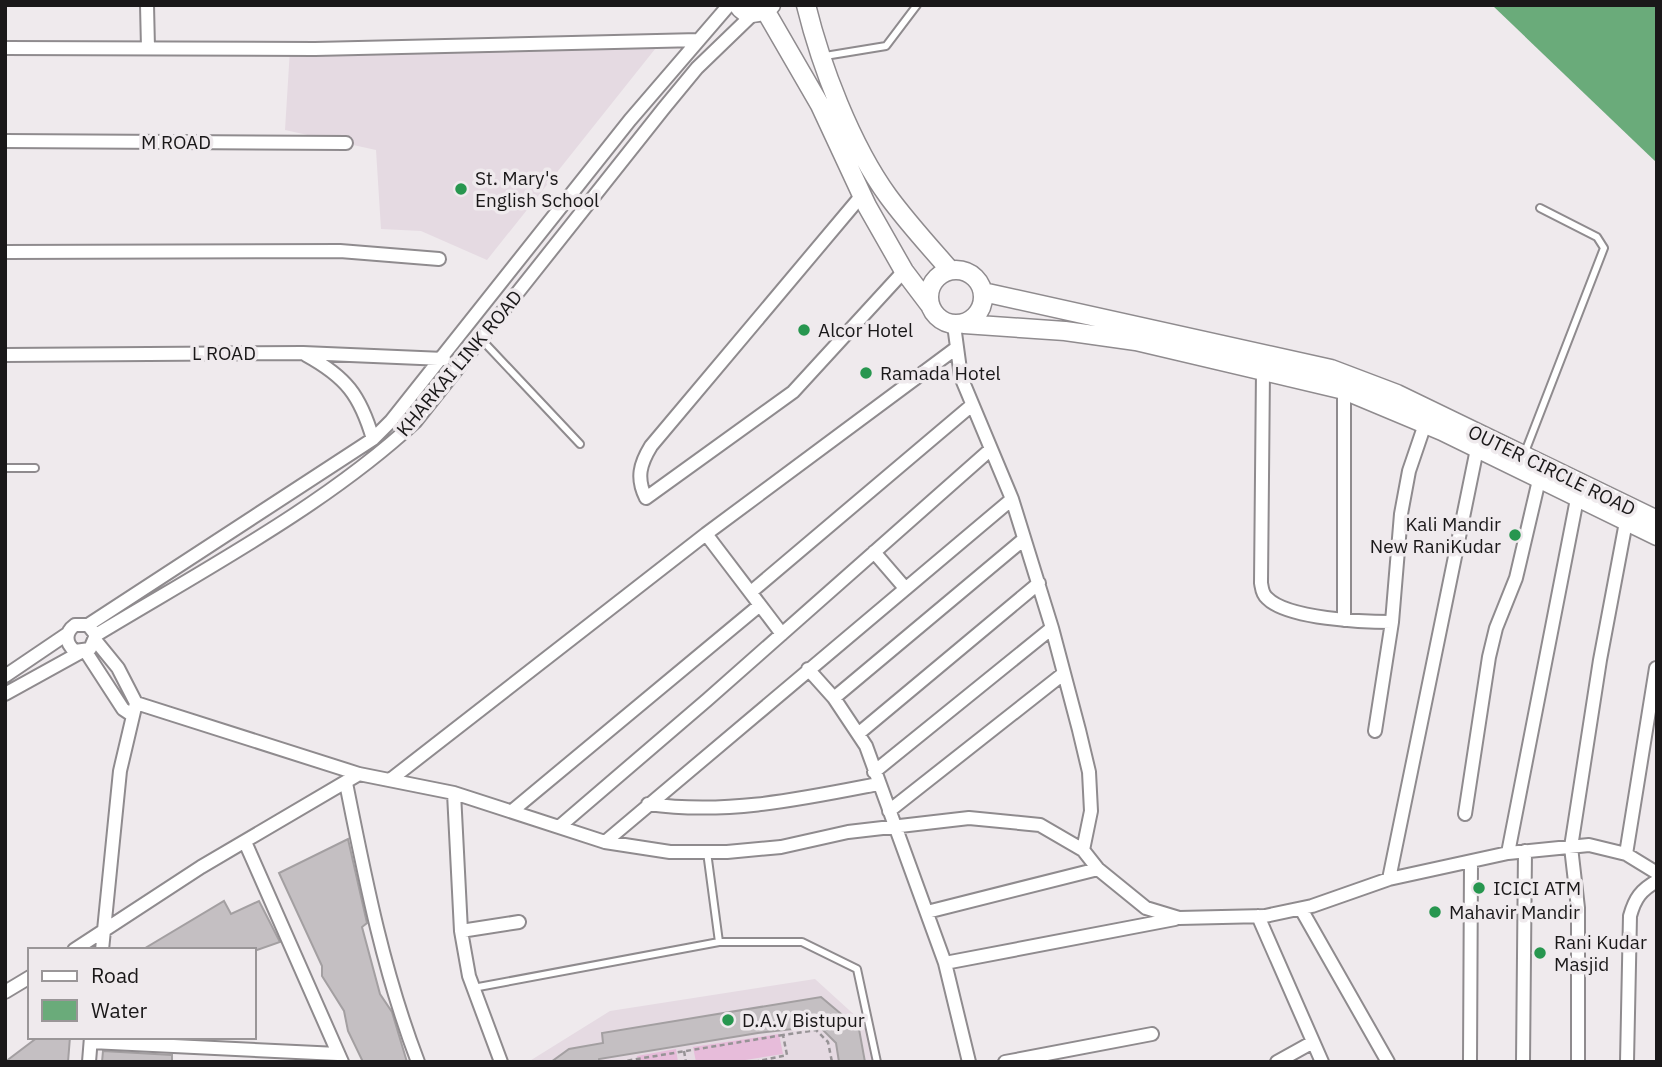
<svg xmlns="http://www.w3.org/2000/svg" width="1662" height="1067" font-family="'IBM Plex Sans',sans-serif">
	<rect width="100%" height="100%" fill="#efeaed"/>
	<path fill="#e5dae2" d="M663 39 487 260 421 231 381 229 376 150 285 130 290 49Z
		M815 979 871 1030 877 1062H528L610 1011Z"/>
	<path fill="#e7bcda" d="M779 1034 783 1054 733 1062H696L693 1047Z
		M676 1049 678 1062H638L637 1056Z"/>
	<path fill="#6aab7a" d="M1492 5H1657V163Z"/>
	<path fill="#c4bfc2" stroke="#a39fa1" stroke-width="2" d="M348 839 367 923 362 927 380 994 392 1012 407 1062H363L348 1031 344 1011 322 976V966L279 873Z
		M224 901 231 914 259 901 280 942 257 950H142Z
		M821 997 859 1029 865 1062H839L836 1043 819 1026 758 1033 599 1059V1062H551L569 1049 603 1043 602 1033Z
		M38 1037H70L68 1062H5Z
		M103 1051 172 1055V1062H102Z"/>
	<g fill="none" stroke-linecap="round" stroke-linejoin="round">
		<g stroke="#8f8b8e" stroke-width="10">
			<path id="service" d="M825 56 886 46 917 5
				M481 339 580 444
				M1525 452 1604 248 1597 237 1540 208
				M5 468H35
				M719 942H802L857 969 877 1062
				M473 988 719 942 707 852"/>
		</g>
		<g stroke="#8f8b8e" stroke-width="16">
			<path id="minor" d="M147 5 148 48
				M5 48 315 49 699 40
				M5 141 346 143
				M862 195 651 446C640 464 636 478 646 498L793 392 904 271
				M5 252 340 251 439 259
				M954 325 961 377 1012 499 1052 628 1079 730 1089 772 1091 811 1083 850
				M5 355 303 353 444 359
				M306 355C346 377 360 395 373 439
				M1263 370 1261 583C1262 588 1262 594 1267 598 1287 619 1364 622 1392 622
				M1344 390V620
				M706 534 782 634
				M874 552 905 588
				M751 592 972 405
				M88 625 373 439 391 421 630 120 729 5
				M96 635 88 625H75C65 632 65 643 75 651L90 649 96 635C200 572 326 505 415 422L664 108 697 68 754 13
				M96 641 118 668 136 703 120 771 102 950
				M86 652 123 709 132 715
				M808 669 834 698 866 746 945 963 969 1062
				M5 676 67 634
				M5 694 81 652
				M834 698 1024 539
				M136 703 359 774 454 793 605 842 670 852H727L781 847 848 832 969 818 1040 825 1083 850 1098 869 1146 908 1179 918 1265 916 1312 906 1389 879 1508 853 1589 845 1626 854 1657 873
				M1375 731 1392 622 1401 514 1409 471 1425 424
				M858 734 1039 583
				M874 772 1052 628
				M390 780 706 534 955 349
				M346 783C365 878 383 971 418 1062
				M454 793 461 931 469 976 501 1062
				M648 804C727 815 801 799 878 784
				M512 811 760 605
				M889 811 1063 674
				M1465 814 1489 657 1496 628 1516 578 1539 480
				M560 826 707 700 991 449
				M245 842 342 1062
				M605 842 1012 499
				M1508 853 1577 499
				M1626 854 1656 668
				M1389 879 1477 449
				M1301 909 1388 1062
				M927 912 1098 869
				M1258 916 1322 1062
				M461 931 519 922
				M74 950 201 867 359 774
				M945 963 1175 919
				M5 992 30 977
				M91 1042 338 1054
				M89 1062 91 1037
				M1005 1062 1152 1034
				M1277 1062 1313 1042
				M1470 1062 1471 862
				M1523 1062 1525 851
				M1578 1062V908L1571 847 1600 660 1626 522
				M1627 1062 1630 916C1635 898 1641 890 1657 881"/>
		</g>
		<g stroke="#8f8b8e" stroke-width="21">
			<path id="secondary" d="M738 5C746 18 761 13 771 5
				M806 5C821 66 851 145 888 196 907 222 929 246 950 270
				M765 10 820 105 867 206 904 271 929 304
				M929 297a27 27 0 1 1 54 0a27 27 0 1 1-54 0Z
				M983 292 1331 369 1397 394 1657 520
				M964 324 1065 331 1136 341 1344 390 1442 431 1657 536"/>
		</g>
		<path stroke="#979396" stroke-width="2.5" stroke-dasharray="5 3.5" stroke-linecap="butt" d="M684 1051 686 1062
			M619 1062 783 1035
			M754 1062 787 1055 783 1035 816 1030 828 1042 832 1062"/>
		<use href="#service" stroke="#fff" stroke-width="6"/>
		<use href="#minor" stroke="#fff" stroke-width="12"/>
		<use href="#secondary" stroke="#fff" stroke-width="18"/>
	</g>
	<g fill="#27964f" stroke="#efeaed" stroke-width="2.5">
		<circle cx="461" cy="189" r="7"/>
		<circle cx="804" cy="330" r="7"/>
		<circle cx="866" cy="373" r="7"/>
		<circle cx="1515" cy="535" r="7"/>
		<circle cx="1479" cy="888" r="7"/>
		<circle cx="1435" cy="912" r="7"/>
		<circle cx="1540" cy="953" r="7"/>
		<circle cx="728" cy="1020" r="7"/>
	</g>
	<g text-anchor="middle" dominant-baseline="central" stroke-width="7" stroke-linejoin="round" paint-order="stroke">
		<g font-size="19" fill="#1a1819" stroke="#efeaed">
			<text x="176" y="142">M ROAD</text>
			<text x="224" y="353">L ROAD</text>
			<text transform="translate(459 363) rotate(-50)">KHARKAI LINK ROAD</text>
			<text transform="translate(1552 470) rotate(26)">OUTER CIRCLE ROAD</text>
		</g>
		<g font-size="19" fill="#1a1819" stroke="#efeaed" text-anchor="start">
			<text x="475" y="178">St. Mary's<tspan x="475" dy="22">English School</tspan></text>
			<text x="818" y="330">Alcor Hotel</text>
			<text x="880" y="373">Ramada Hotel</text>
			<text x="1501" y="524" text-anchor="end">Kali Mandir<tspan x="1501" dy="22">New RaniKudar</tspan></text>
			<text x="1493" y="888">ICICI ATM</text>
			<text x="1449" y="912">Mahavir Mandir</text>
			<text x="1554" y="942">Rani Kudar<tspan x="1554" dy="22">Masjid</tspan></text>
			<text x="742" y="1020">D.A.V Bistupur</text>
		</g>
	</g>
	<rect width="1662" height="1067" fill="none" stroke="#1a1819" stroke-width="14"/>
	<rect x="28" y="948" width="228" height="91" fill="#efeaed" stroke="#9a9698" stroke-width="2"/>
	<rect x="42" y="971" width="35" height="10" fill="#ffffff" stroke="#9a9698" stroke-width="2"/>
	<text x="91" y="983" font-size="21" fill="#1a1819">Road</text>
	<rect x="42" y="1000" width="35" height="21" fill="#6aab7a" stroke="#9a9698" stroke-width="2"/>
	<text x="91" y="1018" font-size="21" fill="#1a1819">Water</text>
</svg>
